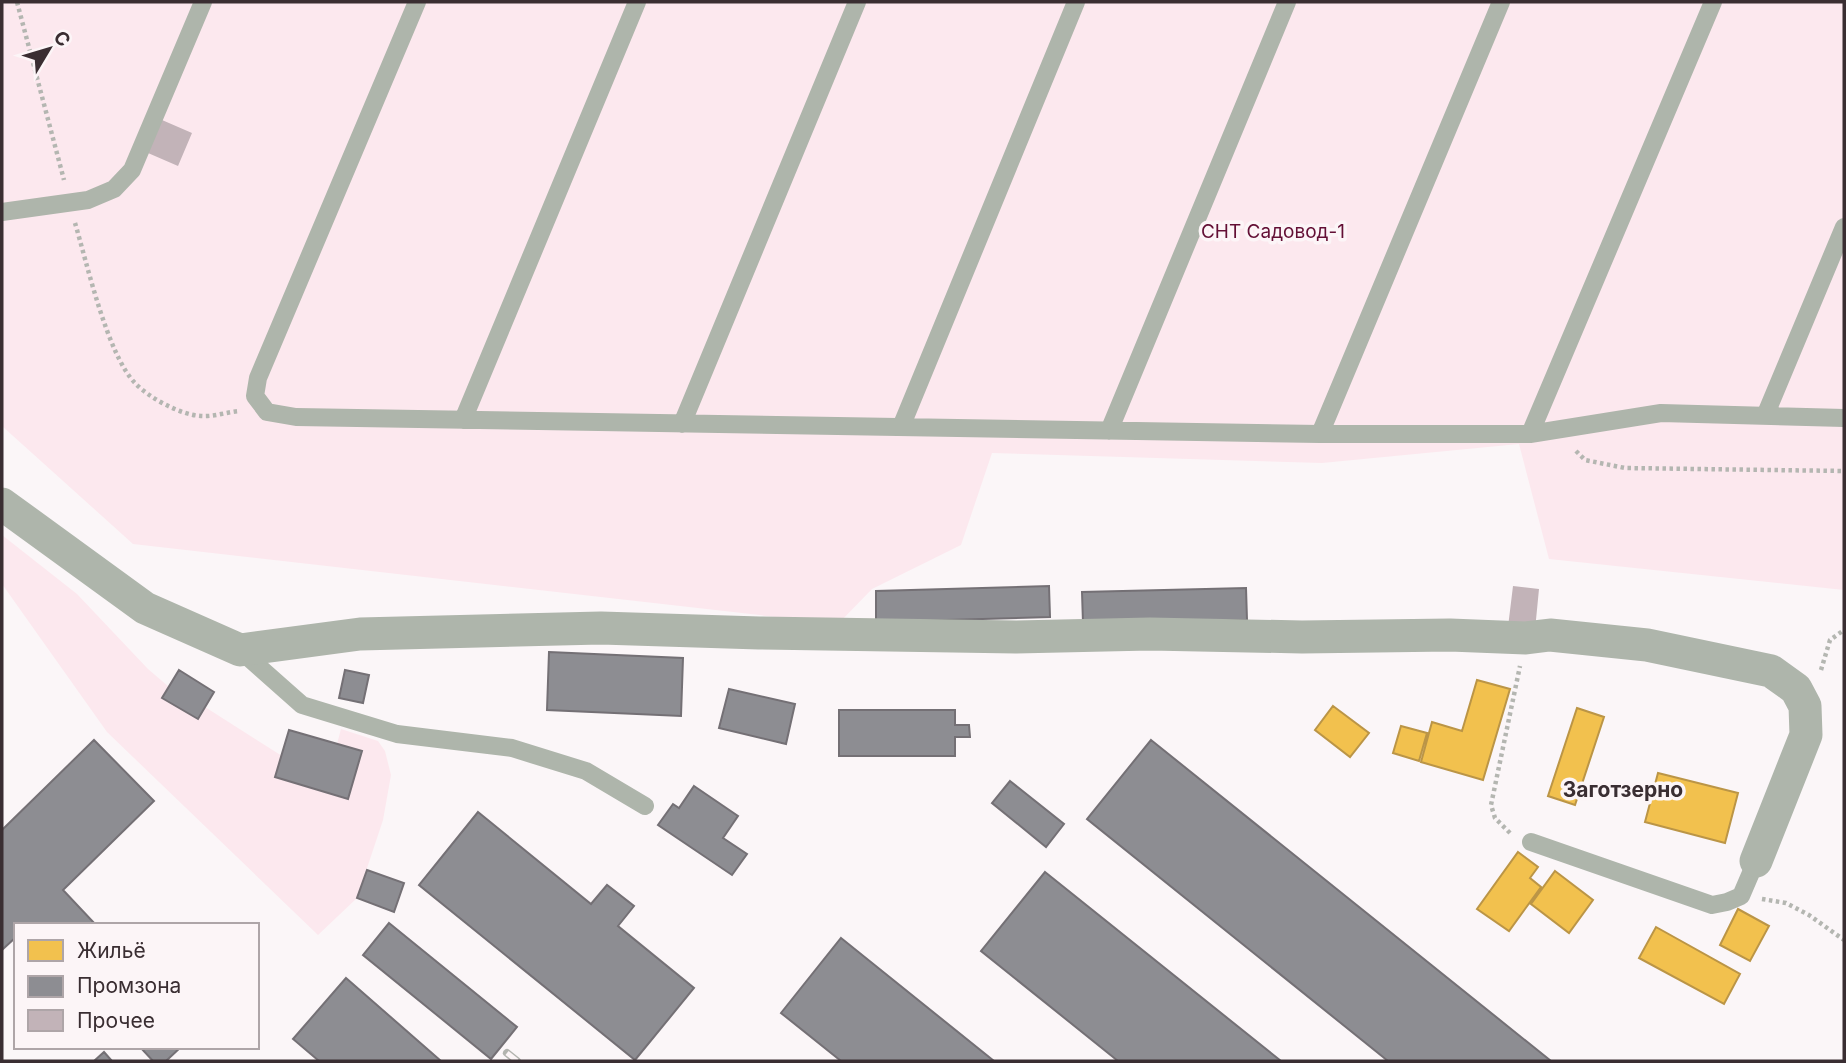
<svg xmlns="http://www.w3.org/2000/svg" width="1846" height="1063" font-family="Inter,sans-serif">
	<rect width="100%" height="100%" fill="#fbf6f8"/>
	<path fill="#fce8ee" d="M2 2H1844V590L1549 559 1519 444 1322 463 992 453 961 545 872 589 838 624 133 544 2 426Z
		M2 535 77 594 148 669 169 687 163 698 197 719 205 707 282 756 276 778 348 799 337 744 341 729 378 741 385 751 391 775 383 820 357 898 318 935 107 732 2 584Z"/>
	<path fill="#f2c14e" stroke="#bb9546" stroke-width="2" d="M1477 680 1510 689 1483 780 1421 762 1432 722 1462 731Z
		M1333 706 1369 733 1350 757 1315 730Z
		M1577 708 1604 717 1575 805 1548 796Z
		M1401 726 1427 733 1419 761 1393 753Z
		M1658 773 1738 793 1725 843 1645 822Z
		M1518 852 1538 867 1530 878 1541 887 1509 931 1477 909Z
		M1555 871 1593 900 1569 933 1531 904Z
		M1738 909 1769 926 1750 961 1720 945Z
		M1656 927 1740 974 1724 1004 1639 958Z"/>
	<path fill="#8d8d92" stroke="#747075" stroke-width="2" d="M1049 586 1050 617 876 622V591Z
		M1246 588 1247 620 1083 623 1082 592Z
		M549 652 683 658 681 716 547 710Z
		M179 670 214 692 198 719 162 698Z
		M345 670 369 675 363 703 339 698Z
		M729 689 795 704 786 744 719 728Z
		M839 710H955V725H969L970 737H955V756H839Z
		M289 730 362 751 348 799 275 777Z
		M94 740 154 801 63 890 96 925H16V937L2 950V830Z
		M1151 740 1551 1061H1388L1087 819Z
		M1010 781 1064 824 1046 847 992 803Z
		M694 786 738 816 723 838 747 854 732 875 658 825 673 804 679 808Z
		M478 812 591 904 607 885 634 906 618 926 694 988 635 1060 419 885Z
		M367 870 404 883 394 912 357 898Z
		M1045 872 1281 1061H1118L981 951Z
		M389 923 517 1027 491 1059 363 955Z
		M841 938 994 1061H841L781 1013Z
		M346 978 441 1061H319L293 1039Z
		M140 1047H181L166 1061H153Z
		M104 1052 112 1061H94Z"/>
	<path fill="#c2b3b8" d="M162 120 192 133 178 166 148 153Z
		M1513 586 1539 589 1535 630 1508 627Z"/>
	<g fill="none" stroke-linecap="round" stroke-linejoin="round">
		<path stroke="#b4b6b1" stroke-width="4.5" stroke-dasharray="3.5 3.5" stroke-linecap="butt" d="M17 2 64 180
			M75 223C87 263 107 354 135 383 149 398 181 415 201 416 213 417 227 412 239 411
			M1576 451 1585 460 1625 468 1844 471
			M1821 670 1830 640 1844 630
			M1510 833 1495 818 1491 805 1520 666
			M1762 899 1786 903 1809 915 1844 940"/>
		<path stroke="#aeb5ab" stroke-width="18" d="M417 2 258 378 255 396 267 412 296 417 1320 434H1530L1661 413 1844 418
			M2 212 88 200 114 189 132 170 203 2
			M1765 416 1844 227
			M463 420 637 2
			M682 424 857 2
			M901 427 1076 2
			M1109 431 1287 2
			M1320 434 1501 2
			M1530 434 1713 2
			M240 650 302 705 397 734 512 748 586 771 645 806
			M1531 842 1712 905 1727 902 1741 896 1756 861"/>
		<path stroke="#aeb5ab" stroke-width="33" d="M2 504 145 608 240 650 360 634 601 628 759 633 1016 637 1150 634 1302 637 1450 635 1526 638 1550 635 1647 645 1771 671 1796 689 1805 706 1806 735 1756 861"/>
		<g stroke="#b2b4af" stroke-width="8">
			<path id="rail" d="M507 1053 517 1061"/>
		</g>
		<use href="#rail" stroke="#fcf5f7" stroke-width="5" stroke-dasharray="16" stroke-linecap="butt"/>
	</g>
	<g text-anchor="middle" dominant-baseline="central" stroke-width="7" stroke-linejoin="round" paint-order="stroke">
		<g font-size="19" fill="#630f35" stroke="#fcf5f7">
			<text x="1273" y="231">СНТ Садовод-1</text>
		</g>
		<g font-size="21" font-weight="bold" fill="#3a2e32" stroke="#fcf5f7">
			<text x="1623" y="789">Заготзерно</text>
		</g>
	</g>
	<rect width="1846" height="1063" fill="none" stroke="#3a2e32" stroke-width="7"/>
	<rect x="14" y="923" width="245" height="126" fill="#fcf5f7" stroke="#aea5a8" stroke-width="2"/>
	<rect x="28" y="940" width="35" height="21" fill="#f2c14e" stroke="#aea5a8" stroke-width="2"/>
	<text x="77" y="958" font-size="21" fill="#3a2e32">Жильё</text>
	<rect x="28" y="976" width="35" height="21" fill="#8d8d92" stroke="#aea5a8" stroke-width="2"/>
	<text x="77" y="993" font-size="21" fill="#3a2e32">Промзона</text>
	<rect x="28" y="1010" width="35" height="21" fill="#c2b3b8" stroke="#aea5a8" stroke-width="2"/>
	<text x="77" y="1028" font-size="21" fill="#3a2e32">Прочее</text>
	<g transform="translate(49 49) rotate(52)" stroke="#fcf5f7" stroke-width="5" paint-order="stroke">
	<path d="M0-5L12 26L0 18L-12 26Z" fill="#3a2e32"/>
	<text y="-10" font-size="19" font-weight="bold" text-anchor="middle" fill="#3a2e32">С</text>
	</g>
</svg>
